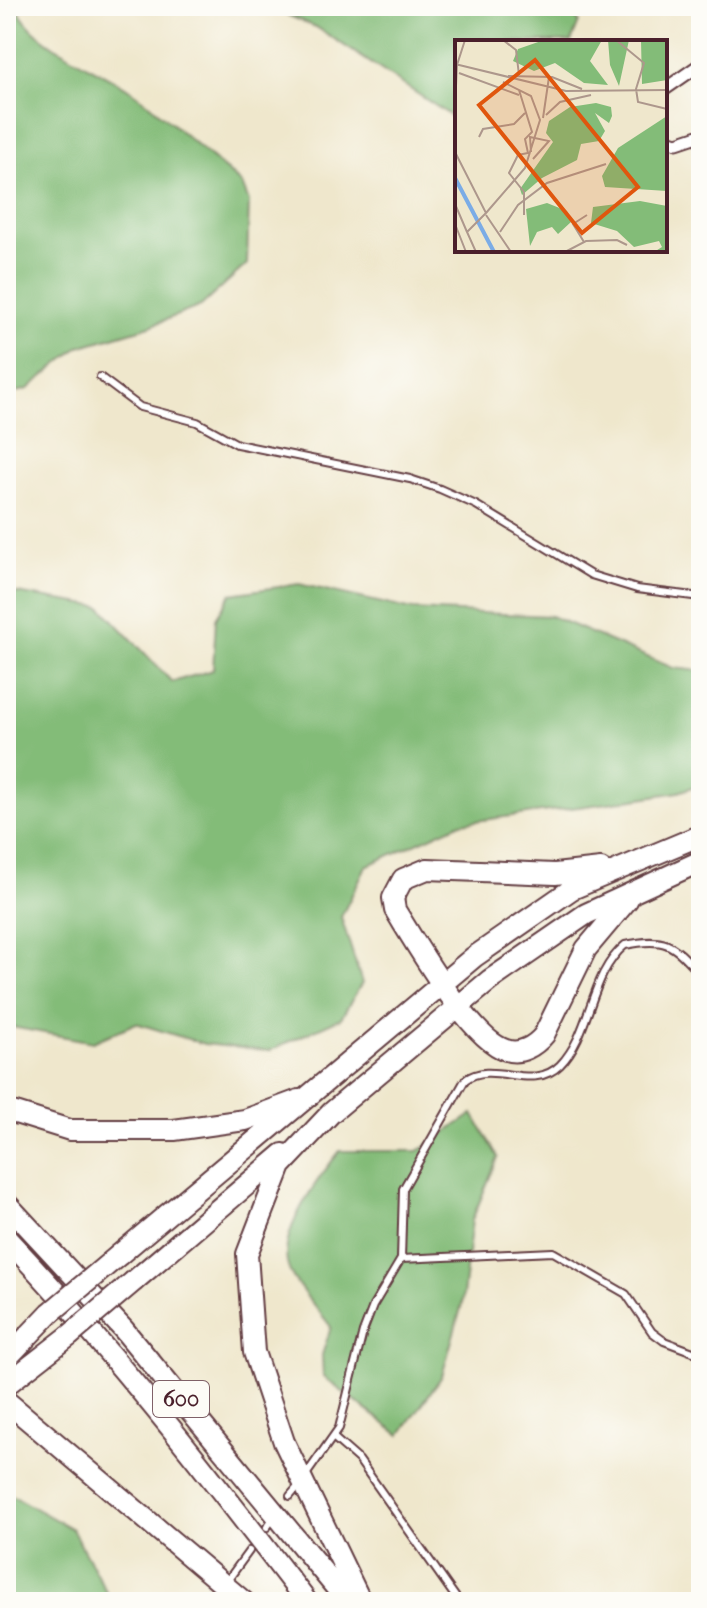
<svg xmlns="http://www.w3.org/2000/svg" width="707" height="1608" font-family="'IM FELL French Canon',serif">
	<rect width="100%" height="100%" fill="#fdfcf7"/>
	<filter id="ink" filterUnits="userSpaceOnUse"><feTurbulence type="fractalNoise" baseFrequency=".0125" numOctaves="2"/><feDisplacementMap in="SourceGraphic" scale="16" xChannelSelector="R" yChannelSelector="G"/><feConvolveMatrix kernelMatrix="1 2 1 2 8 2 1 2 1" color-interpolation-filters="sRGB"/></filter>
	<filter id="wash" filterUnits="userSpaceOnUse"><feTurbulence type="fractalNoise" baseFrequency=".006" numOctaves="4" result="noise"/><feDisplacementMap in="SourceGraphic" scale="32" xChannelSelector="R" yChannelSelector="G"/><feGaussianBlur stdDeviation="1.8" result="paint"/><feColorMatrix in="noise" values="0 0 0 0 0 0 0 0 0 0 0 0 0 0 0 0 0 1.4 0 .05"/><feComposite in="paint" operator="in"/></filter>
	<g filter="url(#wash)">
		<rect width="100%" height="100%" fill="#efe7cc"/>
		<path fill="#83bc78" stroke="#666e52" stroke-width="2" d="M6 6H17C30 46 107 71 139 96 174 124 207 155 242 184L249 202 247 264 201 306 150 326 79 347 28 389 6 395Z
			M265 6H567L579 22 571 42H457V120L316 27Z
			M299 584 413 610 551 616 673 668 701 671V784L679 792 608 803 461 823 366 866 341 917 362 983 341 1018 269 1051 204 1044 136 1023 93 1042 6 1026V594L11 592 101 607 172 682 213 670 216 618 231 594Z
			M473 1114 498 1157 472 1220 462 1304 442 1376 400 1435 323 1377 322 1355 331 1327C318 1309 300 1291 290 1272 273 1237 319 1177 340 1151H418Z
			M6 1492 72 1529 112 1602H6Z"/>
	</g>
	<g filter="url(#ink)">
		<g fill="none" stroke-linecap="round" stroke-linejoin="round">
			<g stroke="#633d43" stroke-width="10">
				<path id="service" d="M100 377 140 407 197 422 237 444 410 479 440 489 476 505 591 575 637 589 701 597
					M401 1259 553 1252 626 1294 652 1332 664 1341 701 1355
					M334 1438 359 1460 459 1602
					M308 1472 339 1428 363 1332 373 1306 401 1259 403 1189 465 1080C493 1059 532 1093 560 1065 592 1032 589 975 625 945 668 936 673 945 701 975
					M290 1496 296 1489
					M267 1527 272 1520
					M230 1577 249 1551
					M211 1602 219 1592"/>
			</g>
			<g stroke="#633d43" stroke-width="15">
				<path id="minor" d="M665 89 701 64
					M665 139 677 143 701 135"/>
			</g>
			<g stroke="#633d43" stroke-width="24">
				<path id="motorway" d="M601 869 555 874 427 869 403 879 393 898 395 910C415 942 471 1040 506 1050 520 1055 535 1046 544 1035L586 949 628 899
					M6 1110 70 1130H174L245 1120 299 1100
					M6 1203 124 1330 348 1602
					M6 1238C115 1353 211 1477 307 1602
					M119 1255 474 957 572 889 701 835
					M134 1281 283 1154
					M6 1359 50 1313
					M6 1385 69 1336
					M6 1401 244 1602
					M361 1602 284 1442 254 1352 247 1254 281 1166 331 1113 490 980 586 914 701 861"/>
			</g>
			<use href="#service" stroke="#fff" stroke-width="6"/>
			<use href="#minor" stroke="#fff" stroke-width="11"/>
			<use href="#motorway" stroke="#fff" stroke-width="20"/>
			<g stroke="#633d43" stroke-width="24" stroke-linecap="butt">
				<path id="motorway-bridge" d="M50 1313 119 1255
					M69 1336 134 1281"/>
			</g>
			<use href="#motorway-bridge" stroke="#fff" stroke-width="20"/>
		</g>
	</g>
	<g text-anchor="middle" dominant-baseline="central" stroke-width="7" stroke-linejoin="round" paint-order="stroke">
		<rect fill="#fdfcf7" stroke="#806168" stroke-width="2" x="153" y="1381" width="56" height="36" rx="6"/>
		<g font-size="22" font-weight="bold" fill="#4a1f2b">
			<text x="181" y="1399">600</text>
		</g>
	</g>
	<g transform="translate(455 40)">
		<rect width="212" height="212" fill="#efe7cc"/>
		<path d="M89 0H147L135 21 153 45 129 43 100 23 79 31 58 21 63 9ZM153 0H174L164 46 155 25ZM186 0H212V40L187 44ZM141 63 156 67 157 76 154 83 140 73 150 91 144 101 126 104 122 120 87 138 67 155 65 149 98 102 91 93 94 81 115 67ZM212 76V151L150 147 147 136 163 108ZM185 161 212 166V212H199L207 207 204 201 179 207 162 191 136 183 138 167ZM92 163 112 171 116 182 103 194 97 187 82 192 75 206 71 169Z" fill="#83bc78"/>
		<path fill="none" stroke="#7bace6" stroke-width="4" d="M0 138 39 212"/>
		<path fill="none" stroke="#ad978c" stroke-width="2" d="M48 0 61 10 64 35M161 0 189 23 181 49 183 62 212 69M0 24 111 51 212 50M4 33 64 55M53 36 97 37 127 49M64 50 77 92 70 99 73 113 63 115 54 133 69 152V175M0 67 2 25 10 0M91 75 105 62 136 55M88 78 94 37M24 97 28 89 59 84 70 73M0 112 31 173 12 192 21 212M76 112 75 97 94 101 78 119M0 164 12 192M31 173 70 128 85 80 76 56 48 42M31 175 56 212M0 184 11 212M45 192 63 165 92 143 151 124M129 202 118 184 132 175M110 212 131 201 162 200 172 205"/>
		<path fill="#e0560e" fill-opacity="0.15" stroke="#e0560e" stroke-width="4" d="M80 20 183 147 127 193 24 65Z"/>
		<rect width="212" height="212" fill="none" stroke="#4a1f2b" stroke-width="4"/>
	</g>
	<rect width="707" height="1608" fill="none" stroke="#fdfcf7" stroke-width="32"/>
</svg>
